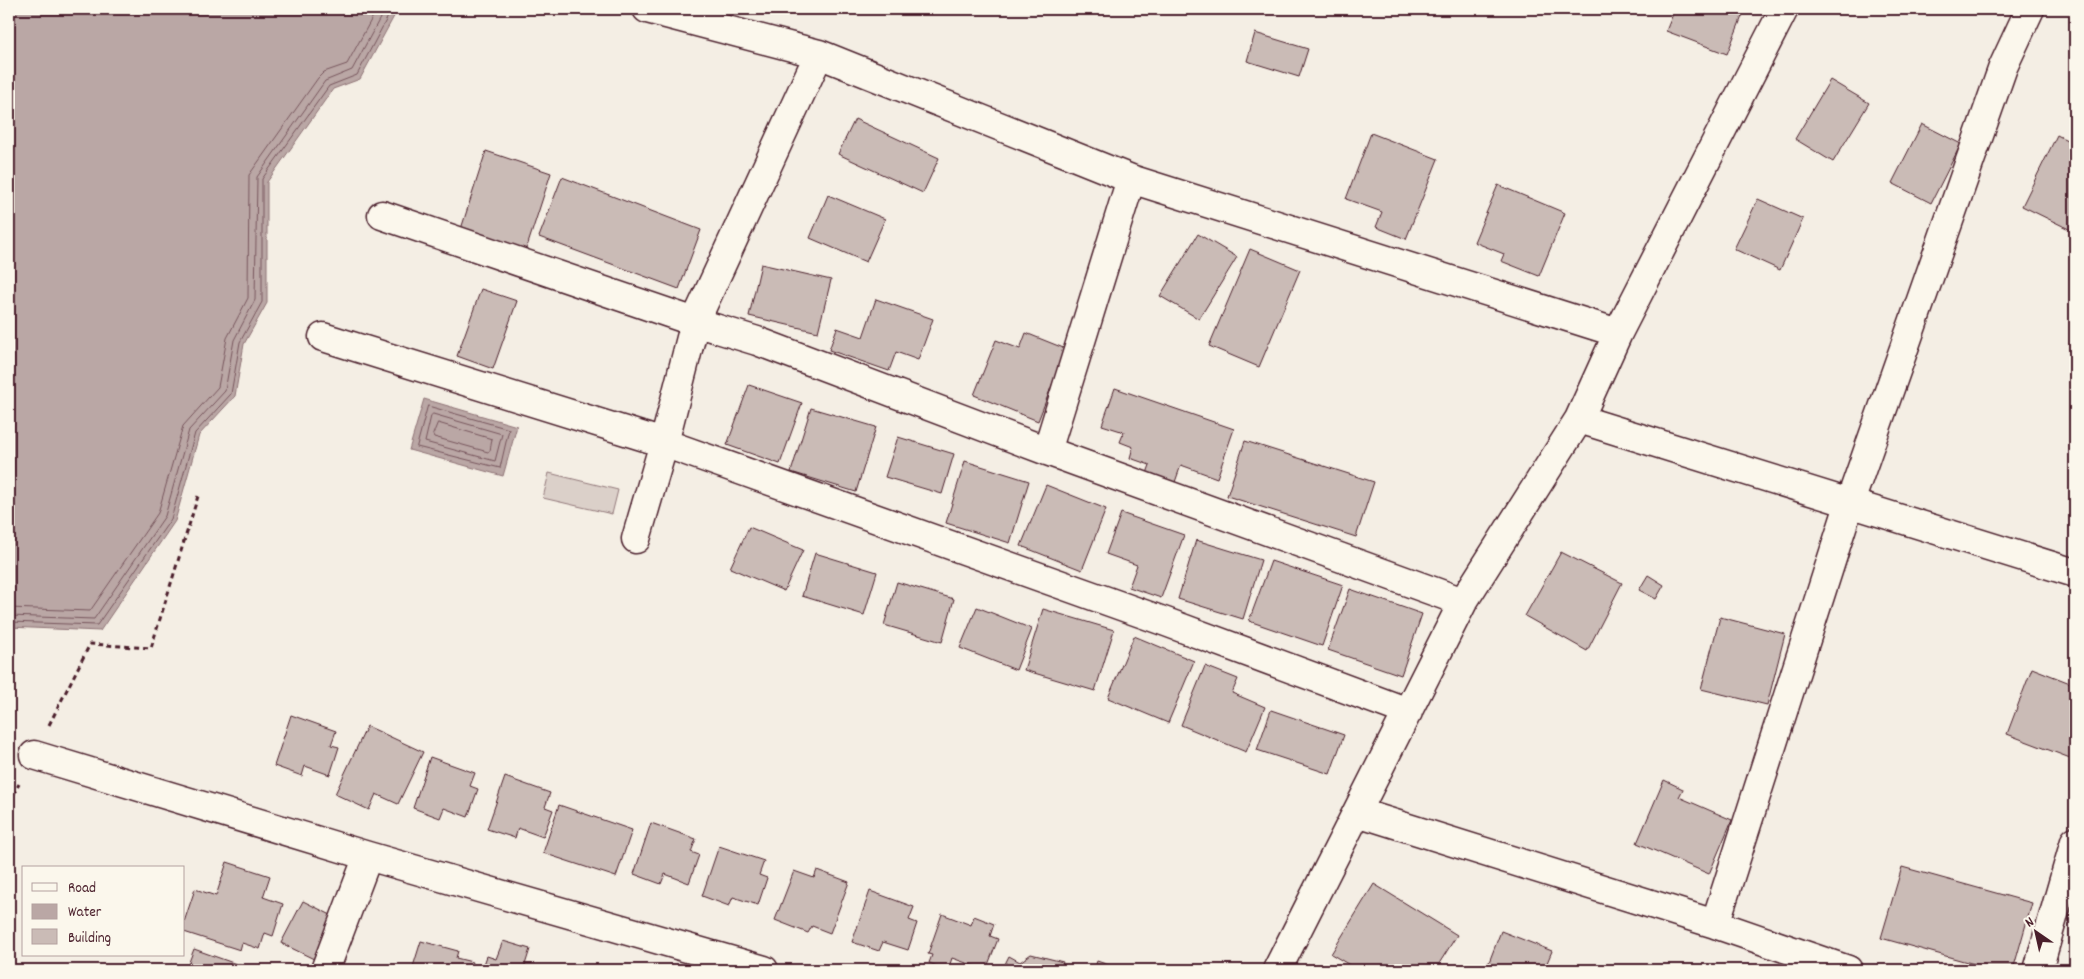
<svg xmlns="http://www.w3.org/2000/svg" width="2084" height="979" font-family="Dekko,sans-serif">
	<rect width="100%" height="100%" fill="#f4eee4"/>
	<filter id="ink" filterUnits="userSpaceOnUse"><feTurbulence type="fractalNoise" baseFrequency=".02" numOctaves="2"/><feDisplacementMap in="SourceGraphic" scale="10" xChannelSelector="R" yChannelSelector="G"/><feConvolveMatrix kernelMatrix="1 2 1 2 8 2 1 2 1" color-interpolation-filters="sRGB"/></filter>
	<g filter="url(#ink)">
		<path fill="#dbd0c9" stroke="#92787a" d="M549 473 618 490 612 514 543 498Z"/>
		<path fill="#baa7a5" stroke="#8d7174" d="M9 9H398L360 79 333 89 267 182V303L244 344 235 396 199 435 175 521 100 631 9 627Z
			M424 399 517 426 503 476 409 450Z"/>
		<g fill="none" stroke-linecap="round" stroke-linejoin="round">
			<path stroke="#77555c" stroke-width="1" d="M428 406 509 429 500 468 417 447Z
				M433 414 502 434 495 461 425 442 431 416Z
				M438 423 492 439 490 451 488 452 434 437 433 435Z
				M9 608 90 611 158 513 183 426 218 387 227 338 248 298 249 175 318 78 324 72 347 64 377 9
				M9 616 94 619 165 516 189 430 225 391 234 340 255 300 257 177 325 81 352 70 385 9
				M9 622 97 625 171 519 195 433 231 394 240 342 262 302V179L329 86 357 75 392 9"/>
		</g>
		<path fill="#cabbb6" stroke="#4a1f2b" d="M1675 9H1745L1727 54 1666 31Z
			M1255 33 1308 49 1299 77 1247 61Z
			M1830 80 1869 103 1833 162 1795 139Z
			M855 119 939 158 923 193 838 154Z
			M1922 124 1961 144 1931 203 1892 183Z
			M1371 133 1438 159 1406 239 1376 227 1382 212 1346 199Z
			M2057 135 2075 144V232L2022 206Z
			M486 151 551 173 526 250 461 229Z
			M562 177 701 230 679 289 539 237Z
			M1498 185 1565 213 1539 276 1501 261 1504 254 1474 242Z
			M828 195 885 219 866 262 810 238Z
			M1758 199 1803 219 1780 270 1734 249Z
			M1198 234 1237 257 1199 319 1160 296Z
			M1250 249 1300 270 1259 367 1209 346Z
			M761 264 831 280 818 332 749 316Z
			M481 289 517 301 493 369 457 356Z
			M876 299 933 319 918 360 896 352 889 371 829 350 837 328 863 337Z
			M1026 333 1066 349 1038 421 974 395 996 340 1020 349Z
			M749 385 802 403 780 464 727 445Z
			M1115 388 1234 429 1217 478 1181 465 1174 485 1146 476 1150 465 1130 458 1133 447 1120 442 1124 432 1102 425Z
			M811 408 876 427 856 492 791 472Z
			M898 437 954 454 942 494 885 477Z
			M1245 441 1374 482 1356 537 1227 496Z
			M965 461 1029 481 1010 543 946 523Z
			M1046 485 1106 509 1082 570 1021 546Z
			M1121 513 1184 535 1161 598 1129 587 1137 565 1106 554Z
			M749 527 803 550 784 591 730 568Z
			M1196 540 1261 560 1243 619 1178 599Z
			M1561 552 1622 583 1587 651 1525 616Z
			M815 553 877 572 864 615 802 596Z
			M1271 561 1343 585 1322 646 1249 621Z
			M1648 575 1664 585 1656 599 1639 590Z
			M897 582 954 599 942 642 884 625Z
			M1350 589 1422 614 1401 675 1328 650Z
			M977 607 1032 629 1016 670 960 648Z
			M1043 609 1114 630 1095 691 1024 670Z
			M1720 617 1785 634 1767 705 1701 689Z
			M1134 636 1194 661 1168 723 1108 698Z
			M1205 666 1238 679 1232 693 1265 707 1246 752 1181 725Z
			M2032 668 2075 685V744L2070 758 2007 734Z
			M1271 710 1344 735 1330 774 1257 750Z
			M291 715 336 731 331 745 339 747 330 775 305 766 302 776 274 766Z
			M367 726 423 752 398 804 376 794 369 810 335 794Z
			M430 757 475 773 470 786 478 789 468 817 444 808 440 818 413 808Z
			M505 777 550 793 545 807 553 810 543 837 518 828 515 838 487 829Z
			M1664 780 1683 789 1679 797 1732 820 1709 874 1637 843Z
			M559 805 632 830 616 877 543 853Z
			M651 823 696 839 691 852 699 855 689 883 665 874 661 884 634 874Z
			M719 846 764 861 759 875 767 878 758 905 733 897 729 906 702 896Z
			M227 862 270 876 263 897 283 904 273 936 265 933 260 949 242 943 240 950 184 932V922L195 889 216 896Z
			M1902 867 2032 903 2013 970H1996L1881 938Z
			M817 870 849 882 830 933 812 926 808 933 775 920 794 871 814 878Z
			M1374 884 1457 935 1435 970H1358L1331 954Z
			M870 891 914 907 909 920 917 923 908 950 883 942 879 951 852 942Z
			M303 901 339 919 318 961 281 943Z
			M942 914 971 925 974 916 994 924 990 936 998 939 986 970 952 958 948 970 929 963 932 955 928 954Z
			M1501 931 1552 951 1544 970H1486Z
			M421 941 458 951 456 958 472 962 469 970H412Z
			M503 941 530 949 524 968 532 970H482L487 956 496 959Z
			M194 949 253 970H186Z
			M1031 954 1063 962 1060 970H1002L1009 956 1020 962Z
			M1097 961 1123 970H1094Z"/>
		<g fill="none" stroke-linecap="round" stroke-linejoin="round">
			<g stroke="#4a1f2b" stroke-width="31">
				<path id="minor" d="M647 9 819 54 1131 179 1618 333
					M819 54 695 322 757 341 1047 451 1463 602
					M382 215 695 322 664 443 636 539
					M323 337 664 443 1166 622 1408 712
					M1579 419 2075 573
					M1047 451 1131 179
					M34 755 368 856 764 970
					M1357 812 1715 924 1848 970
					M1715 924 1850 502 2003 67 2030 9
					M325 970 368 856
					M1277 970 1463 602 1579 419 1618 333 1784 9
					M2038 970 2075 841"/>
			</g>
			<path stroke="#4a1f2b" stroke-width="3" stroke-dasharray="5 4" stroke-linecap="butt" d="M49 725 90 644 151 648 199 493
				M9 803 19 784"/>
			<use href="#minor" stroke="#fbf7ec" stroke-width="28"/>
		</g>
	</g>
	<rect width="2084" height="979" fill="none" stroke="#fbf7ec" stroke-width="30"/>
	<rect x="15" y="15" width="2054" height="949" fill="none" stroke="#4a1f2b" stroke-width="2" filter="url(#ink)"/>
	<rect x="22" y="866" width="162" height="90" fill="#fbf7ec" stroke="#b4a19f"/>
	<rect x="32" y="883" width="25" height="8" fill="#fbf7ec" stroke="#b4a19f"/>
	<text x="68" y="892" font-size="15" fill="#4a1f2b">Road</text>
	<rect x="32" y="904" width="25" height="15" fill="#baa7a5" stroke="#b4a19f"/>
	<text x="68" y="916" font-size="15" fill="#4a1f2b">Water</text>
	<rect x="32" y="929" width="25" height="15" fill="#cabbb6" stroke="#b4a19f"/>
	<text x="68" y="942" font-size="15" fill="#4a1f2b">Building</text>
	<g transform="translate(2036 932) rotate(326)" stroke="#fbf7ec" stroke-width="4" paint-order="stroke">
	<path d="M0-4L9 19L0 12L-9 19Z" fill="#4a1f2b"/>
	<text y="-8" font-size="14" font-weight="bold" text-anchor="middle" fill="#4a1f2b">N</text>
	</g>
</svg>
